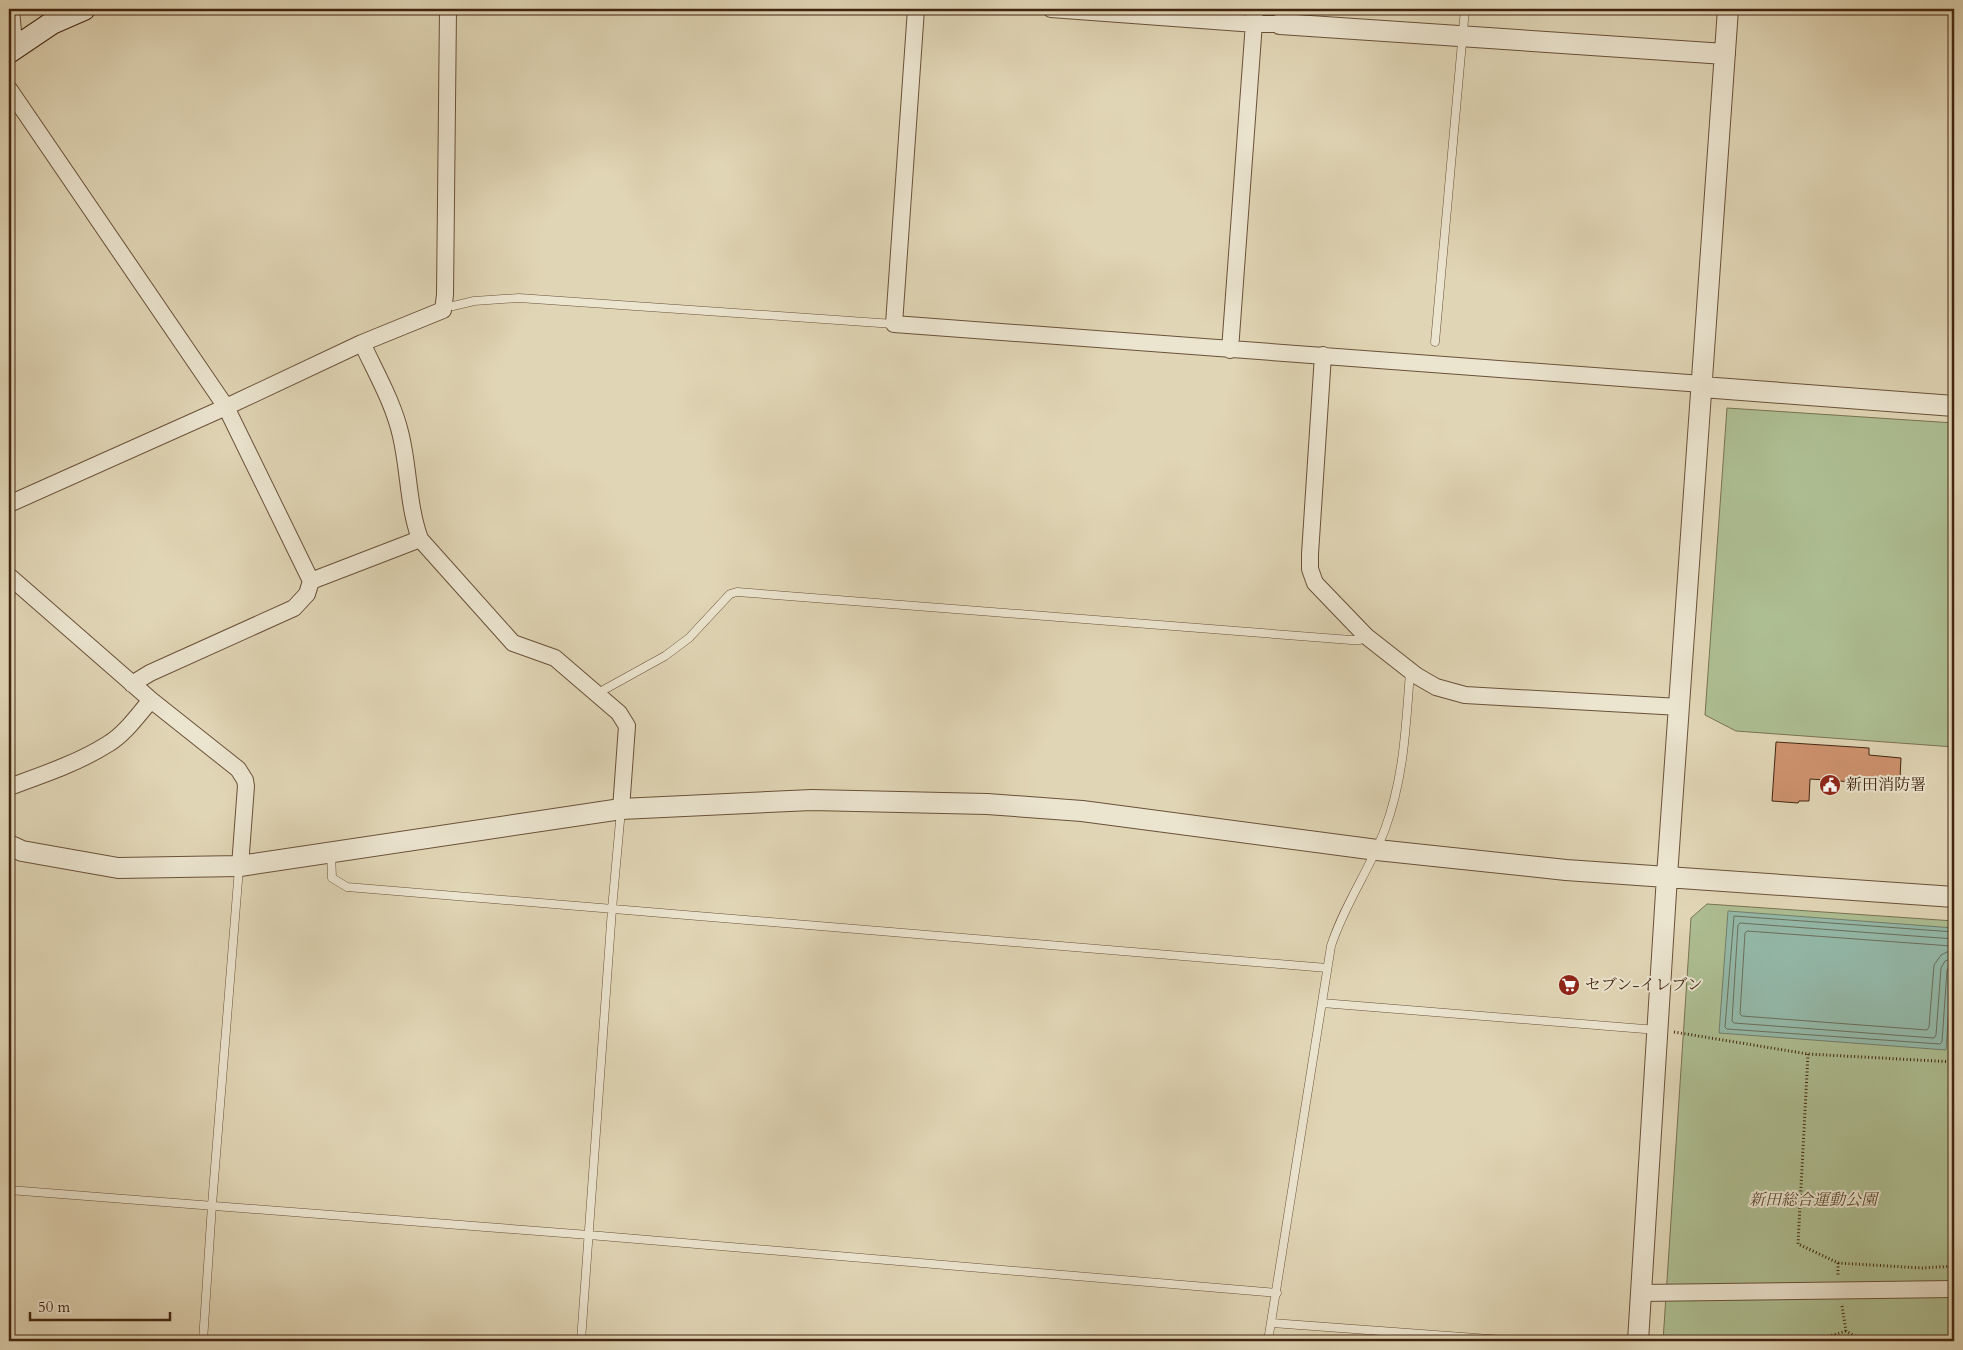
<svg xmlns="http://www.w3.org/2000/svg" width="1963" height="1350" font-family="Cardo,'Noto Serif JP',serif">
	<rect width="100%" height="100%" fill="#e0d5b5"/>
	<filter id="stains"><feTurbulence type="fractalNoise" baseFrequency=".004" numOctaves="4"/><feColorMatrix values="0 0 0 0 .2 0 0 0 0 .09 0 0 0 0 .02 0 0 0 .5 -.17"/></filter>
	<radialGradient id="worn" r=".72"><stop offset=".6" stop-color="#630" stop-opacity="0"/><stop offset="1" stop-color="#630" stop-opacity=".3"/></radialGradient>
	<path fill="#adbe92" stroke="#787251" d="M1727 408 1954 423V747L1736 731 1705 715Z
		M1707 904 1954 921V1341H1663L1691 918Z"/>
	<path fill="#94b9a9" stroke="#737e6c" d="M1728 911 1954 928 1946 1050 1719 1033Z"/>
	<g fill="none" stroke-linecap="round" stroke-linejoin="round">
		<path stroke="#6b6f5c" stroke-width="1" d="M1954 932 1734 916 1725 1027 1727 1029 1940 1044 1942 1042 1947 970 1950 966 1954 965
			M1954 939 1740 923 1738 925 1732 1021 1734 1023 1934 1038 1936 1035 1941 968 1945 961 1954 958
			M1954 946 1953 948 1951 946 1747 931 1745 933 1740 1014 1742 1016 1927 1030 1929 1027 1934 965 1941 955 1953 949 1954 951"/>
	</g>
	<path fill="#ce936f" stroke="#422510" d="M1776 742 1869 748V755L1901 758 1900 778H1898L1897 780 1867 778V783L1810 779 1809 801H1799L1798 803 1772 801Z"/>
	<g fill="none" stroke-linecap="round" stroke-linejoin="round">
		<g stroke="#6a5139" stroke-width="9">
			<path id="service" d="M444 305 453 306 474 301 519 298 894 324
				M1435 342 1465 9
				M598 693 665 656 689 638 730 594 737 592 1351 640H1360L1366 636
				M331 853 332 878 347 887 1327 968
				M1322 1003 1657 1030
				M9 1190 589 1235 1277 1293
				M1272 1323 1517 1341
				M203 1341 212 1205 239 868
				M581 1341 612 909 621 810
				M1268 1341 1331 946C1344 905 1370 869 1385 829 1404 778 1406 725 1410 672"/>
		</g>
		<g stroke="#6a5139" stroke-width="18">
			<path id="minor" d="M916 9 894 324 1702 384
				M1051 9 1255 24H1280
				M9 89 226 407 311 581 307 594 294 608 150 673 132 684
				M362 343C376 373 394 404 401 436 409 470 408 506 420 539L513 643 555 658 619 713 627 726 621 809
				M1230 350 1255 9
				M1323 355 1310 554V569L1315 583 1366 636 1417 676 1436 687 1465 695 1680 707
				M9 504 226 407 362 343 443 310 445 295 448 9
				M9 576 151 700 238 769 245 780 246 786 240 866
				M311 581 420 539
				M9 787C42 775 78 763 108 744 125 734 138 715 151 700
				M1640 1293 1954 1289"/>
		</g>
		<g stroke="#6a5139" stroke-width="22">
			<path id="tertiary" d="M9 9 11 32 16 47
				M1280 24 1725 54
				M1702 387 1954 406
				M9 845 22 851 118 868 240 866 621 809 812 800 987 804 1082 811 1377 850 1566 870 1954 897
				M1638 1341 1667 876 1728 9"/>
		</g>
		<g stroke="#422510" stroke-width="24">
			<path id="secondary" d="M9 52 52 23 84 9"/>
		</g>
		<path stroke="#422510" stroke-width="3" stroke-dasharray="1 2.5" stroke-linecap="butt" d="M1674 1032 1808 1054 1954 1062
			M1808 1054 1798 1244 1838 1263V1275
			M1838 1263 1922 1268 1954 1266
			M1842 1306 1846 1331 1863 1341
			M1828 1341 1830 1336 1846 1331"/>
		<use href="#service" stroke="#ebe4cf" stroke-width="8"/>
		<use href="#minor" stroke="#ebe4cf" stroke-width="16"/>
		<use href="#tertiary" stroke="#ebe4cf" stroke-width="20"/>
		<use href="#secondary" stroke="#ebe4cf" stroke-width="22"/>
	</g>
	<defs>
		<g id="civic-disc" transform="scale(1.125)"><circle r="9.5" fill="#8f2418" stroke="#ebe4cf"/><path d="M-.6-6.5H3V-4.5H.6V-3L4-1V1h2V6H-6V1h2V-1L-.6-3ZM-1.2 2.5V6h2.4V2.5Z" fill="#fff"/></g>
		<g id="supermarket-disc" transform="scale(1.125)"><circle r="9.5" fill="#8f2418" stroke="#ebe4cf"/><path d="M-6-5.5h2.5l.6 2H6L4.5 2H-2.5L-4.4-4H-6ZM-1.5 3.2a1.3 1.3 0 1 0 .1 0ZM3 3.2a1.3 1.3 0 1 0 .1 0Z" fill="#fff"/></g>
	</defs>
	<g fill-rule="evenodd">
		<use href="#civic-disc" x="1830" y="785"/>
		<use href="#supermarket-disc" x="1569" y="985"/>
	</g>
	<g text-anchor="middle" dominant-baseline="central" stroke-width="4" stroke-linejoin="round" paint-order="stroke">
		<g font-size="16" fill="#422510" stroke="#ebe4cf" text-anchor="start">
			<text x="1846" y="785">新田消防署</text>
			<text x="1585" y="985">セブン-イレブン</text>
		</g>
		<g font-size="16" font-style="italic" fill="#5d4b30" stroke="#ebe4cf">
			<text x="1813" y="1200">新田総合運動公園</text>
		</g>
	</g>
	<rect width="1963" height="1350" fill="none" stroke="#e0d5b5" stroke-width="30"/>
	<rect x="10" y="10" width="1943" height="1330" fill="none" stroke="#422510" stroke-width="2.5"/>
	<rect x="15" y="15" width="1933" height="1320" fill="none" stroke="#422510"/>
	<path d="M30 1312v8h140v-8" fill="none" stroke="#422510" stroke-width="2.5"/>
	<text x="38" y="1312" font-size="15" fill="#422510" stroke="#ebe4cf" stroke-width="4" paint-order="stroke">50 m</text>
	<rect width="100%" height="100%" filter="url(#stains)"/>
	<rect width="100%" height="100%" fill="url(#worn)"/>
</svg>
